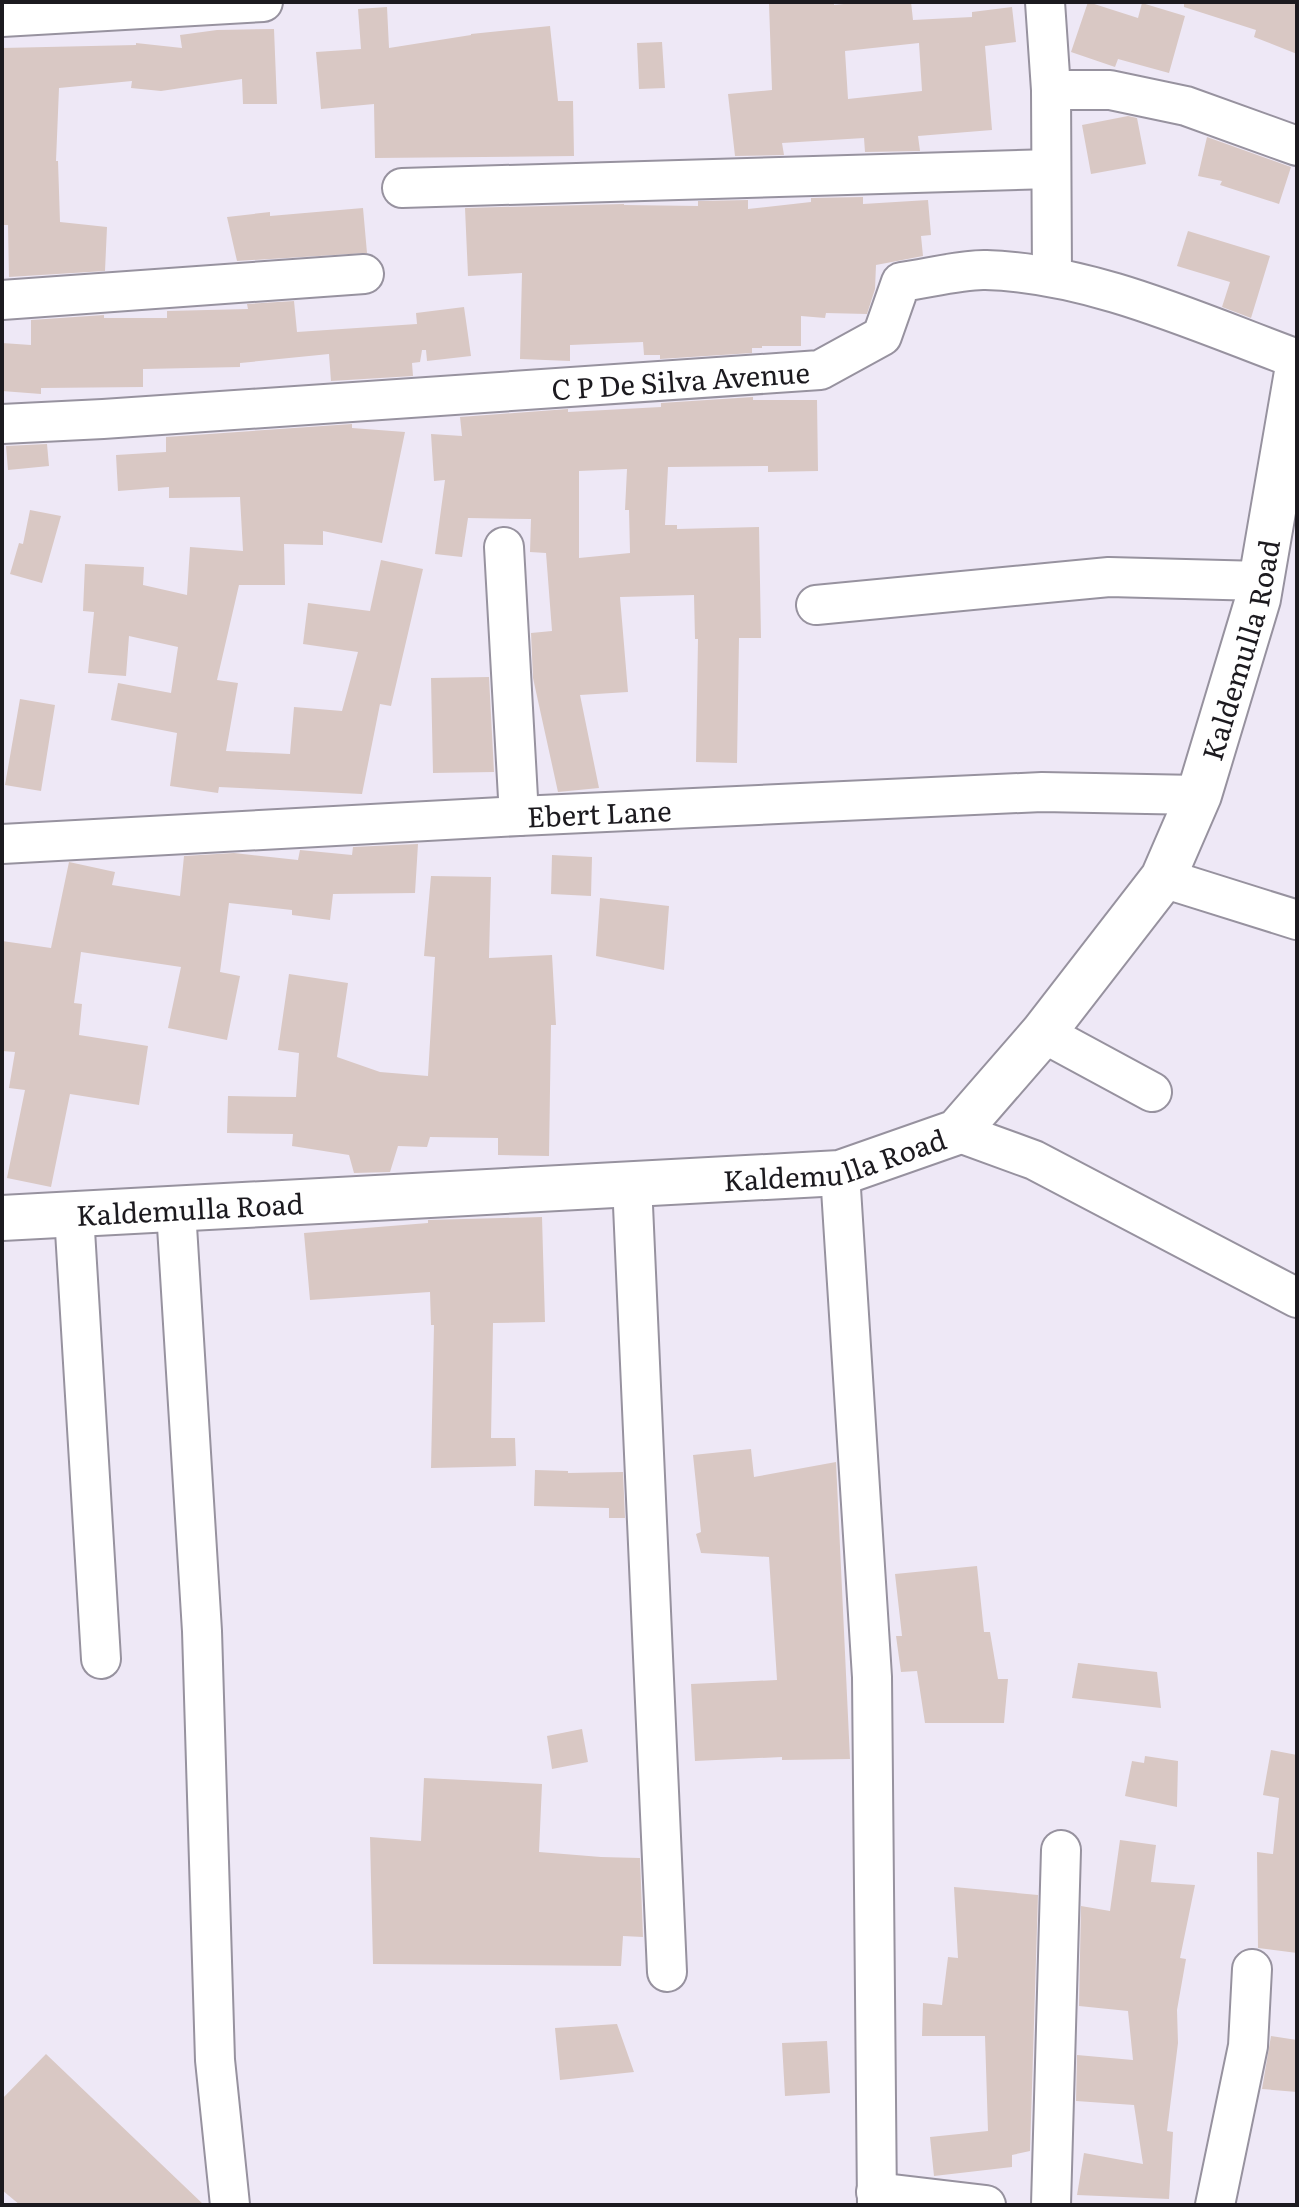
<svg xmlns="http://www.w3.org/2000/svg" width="1299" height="2207" font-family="Literata,serif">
	<rect width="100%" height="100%" fill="#eee8f6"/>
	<path fill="#d9c8c4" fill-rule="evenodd" d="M834 2V5L863 2H911L913 20 972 17V12L1012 7 1016 42 985 46 992 130 918 136 920 151 865 152 864 138 782 143 784 155 735 156 728 94 772 90 769 4ZM919 43 922 91 848 99 845 51Z
		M1088 2 1138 18 1142 3 1185 16 1169 73 1118 59 1115 67 1071 52Z
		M1184 2H1297V54L1254 37 1256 30 1184 7Z
		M387 7 389 48 471 35V34L550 26 558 101H573L574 156 375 158 374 104 321 109 316 52 361 49 358 9Z
		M274 29 277 104H243L242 79 161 91 131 88 132 81 59 88 56 161H58L60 222 107 227 105 271 9 277 8 225H2V48L136 45V43L182 48 180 35 217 30Z
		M662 42 665 88 639 89 637 43Z
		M1128 116 1137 118 1146 164 1091 174 1082 125Z
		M1207 137 1291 167 1279 204 1220 185 1222 181 1198 176Z
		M863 197V204L928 200 931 235 921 236 923 256 876 265 875 289 867 314 826 313 825 318 801 316V346H762V348H752V353L660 359V355H644L643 342 570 345V361L520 359 522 273 468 276 465 208 624 204V205L698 206V201L748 200V209L811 202V198Z
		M363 208 367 253 237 261 227 217 270 212V216Z
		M1188 231 1270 256 1251 318 1222 307 1230 282 1177 266Z
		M294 301 297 332 417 324 416 313 464 307 471 356 427 361 426 350H422L420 362 412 363 413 376 331 381 329 354 240 363V367L143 369V387L41 388V394L2 391V343L31 345V320L104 315V318H167V311L248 309 247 304Z
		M753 397V400H817L818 471 768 472V466L668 467 665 525H677V529L759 527 761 638H739L737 763 696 762 698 639H695L694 595 620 597 628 692 580 695 599 788 558 792 533 678 531 633 552 631 546 553 530 552 531 519 468 518 462 557 435 554 445 480 434 481 431 434 462 436 460 417 568 409V412L661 407V403ZM627 469 625 510H629L630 553 579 558V471Z
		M352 424V428L405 432 382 543 323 531V545L284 544 285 585H239L217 680 238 683 226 751 290 754 294 707 342 711 358 652 303 644 308 603 370 611 381 560 423 569 391 706 380 704 362 794 219 787 218 793 170 786 177 733 111 720 118 683 171 693 178 647 129 636 126 676 88 673 94 612 83 611 85 564 144 567 143 585 187 595 190 547 243 551 240 497 169 498V487L118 491 116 455 166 452V437Z
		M47 444 49 466 8 470 6 446Z
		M30 510 61 516 42 583 10 574 19 543 23 544Z
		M489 677 494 772 433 773 431 678Z
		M20 699 55 705 41 791 5 785Z
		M418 844 415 893 333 894 330 920 292 915V910L229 903 220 972 240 976 227 1040 168 1028 181 967 81 952 74 1003 82 1004 79 1035 148 1046 139 1105 70 1094 51 1187 7 1178 25 1090 9 1088 15 1052 2 1051V941L51 948 69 862 115 872 112 885 180 896 184 856 234 853 298 860 300 850 352 855 353 847Z
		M552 855 592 857 591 896 551 894Z
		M431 876 491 877 489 958 552 955 556 1025H551L549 1156 498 1155V1138L430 1137 427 1147 398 1146 390 1172 354 1173 349 1155 292 1146 293 1134 227 1133 228 1096 296 1097 299 1053 278 1050 289 974 348 983 337 1057 380 1072 428 1076 435 957 424 956Z
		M600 898 669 906 664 970 596 956Z
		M542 1217 545 1322 493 1323 491 1438H515L516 1466 431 1468 434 1325H431L430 1292 310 1300 304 1233 428 1223V1220Z
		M751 1449 754 1477 836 1462 850 1759 782 1760V1757L695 1761 691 1684 777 1680 769 1557 701 1553 696 1534 701 1532 693 1455Z
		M535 1470 568 1471V1473L623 1472 625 1518H609V1508L534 1506Z
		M977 1566 984 1632H990L998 1679H1008L1004 1723H925L917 1671 901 1672 896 1636H902L895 1574Z
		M1078 1663 1157 1672 1161 1708 1072 1698Z
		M582 1729 588 1762 552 1769 547 1736Z
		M1271 1750 1297 1755V1953L1258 1948 1257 1852 1273 1854 1279 1798 1263 1795Z
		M1145 1756 1178 1761 1177 1807 1125 1796 1132 1761 1144 1763Z
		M424 1778 542 1784 539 1852 601 1857 640 1858 643 1937 623 1936 621 1966 373 1964 370 1837 421 1841Z
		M1120 1840 1156 1845 1151 1882 1195 1885 1180 1958 1186 1959 1177 2010 1178 2043 1167 2131 1173 2132 1169 2199 1077 2195 1084 2153 1143 2164 1134 2105 1076 2101 1077 2055 1133 2060 1128 2011 1079 2006 1081 1906 1110 1911Z
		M954 1887 1038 1895 1030 2151 1012 2155V2167L934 2176 930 2137 988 2131 985 2036H922L923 2003 942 2005 948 1957 958 1958Z
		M617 2024 634 2072 560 2080 555 2028Z
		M1271 2036 1297 2040V2092L1262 2089Z
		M827 2041 830 2093 785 2096 782 2043Z
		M46 2054 204 2205H20L2 2190V2099Z"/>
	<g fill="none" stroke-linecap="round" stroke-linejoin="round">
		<g stroke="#97929f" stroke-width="42">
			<g id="minor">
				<path d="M1045 2 1051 90"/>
				<path d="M2 17 263 2"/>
				<path d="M402 188 1051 169"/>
				<path d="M1052 277 1051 90H1110L1186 106 1297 146"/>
				<path d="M2 300 364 274"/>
				<path id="s1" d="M2 424 103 419 820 370 882 336 901 282C925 279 963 269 986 270 1092 273 1199 323 1297 359"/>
				<path d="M504 547 519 816"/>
				<path d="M816 605 1109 577 1262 581"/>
				<path id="s2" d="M2 844 519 816 1042 792 1199 795"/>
				<path d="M1163 878 1297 920"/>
				<path d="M1043 1033 1152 1092"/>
				<path d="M957 1132 1034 1160 1297 1298"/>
				<path d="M840 1173 872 1677 877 2205"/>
				<path d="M632 1183 667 1972"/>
				<path d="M176 1210 202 1631 215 2060 230 2205"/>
				<path d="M74 1214 101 1659"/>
				<path d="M876 2192 986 2205"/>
				<path d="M1051 2205 1061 1850"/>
				<path d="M1215 2205 1248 2046 1252 1969"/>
			</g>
		</g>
		<g stroke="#97929f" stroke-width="48">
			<g id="major">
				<path id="s3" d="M2 1218 840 1173 957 1132 1043 1033 1163 878 1199 795 1258 599 1297 372"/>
			</g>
		</g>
		<use href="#minor" stroke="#fff" stroke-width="38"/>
		<use href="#major" stroke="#fff" stroke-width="44"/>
	</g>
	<g text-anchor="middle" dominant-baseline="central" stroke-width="8" stroke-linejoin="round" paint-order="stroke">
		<g font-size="28" fill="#1c1a1f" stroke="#faf7fd">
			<text stroke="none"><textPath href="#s1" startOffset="680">C P De Silva Avenue</textPath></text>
			<text stroke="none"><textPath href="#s3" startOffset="1532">Kaldemulla Road</textPath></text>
			<text stroke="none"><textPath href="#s2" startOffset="598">Ebert Lane</textPath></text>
			<text stroke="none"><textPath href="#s3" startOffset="836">Kaldemulla Road</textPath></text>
			<text stroke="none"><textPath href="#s3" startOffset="188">Kaldemulla Road</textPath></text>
		</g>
	</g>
	<rect width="1299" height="2207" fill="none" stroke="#1c1a1f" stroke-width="8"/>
</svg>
